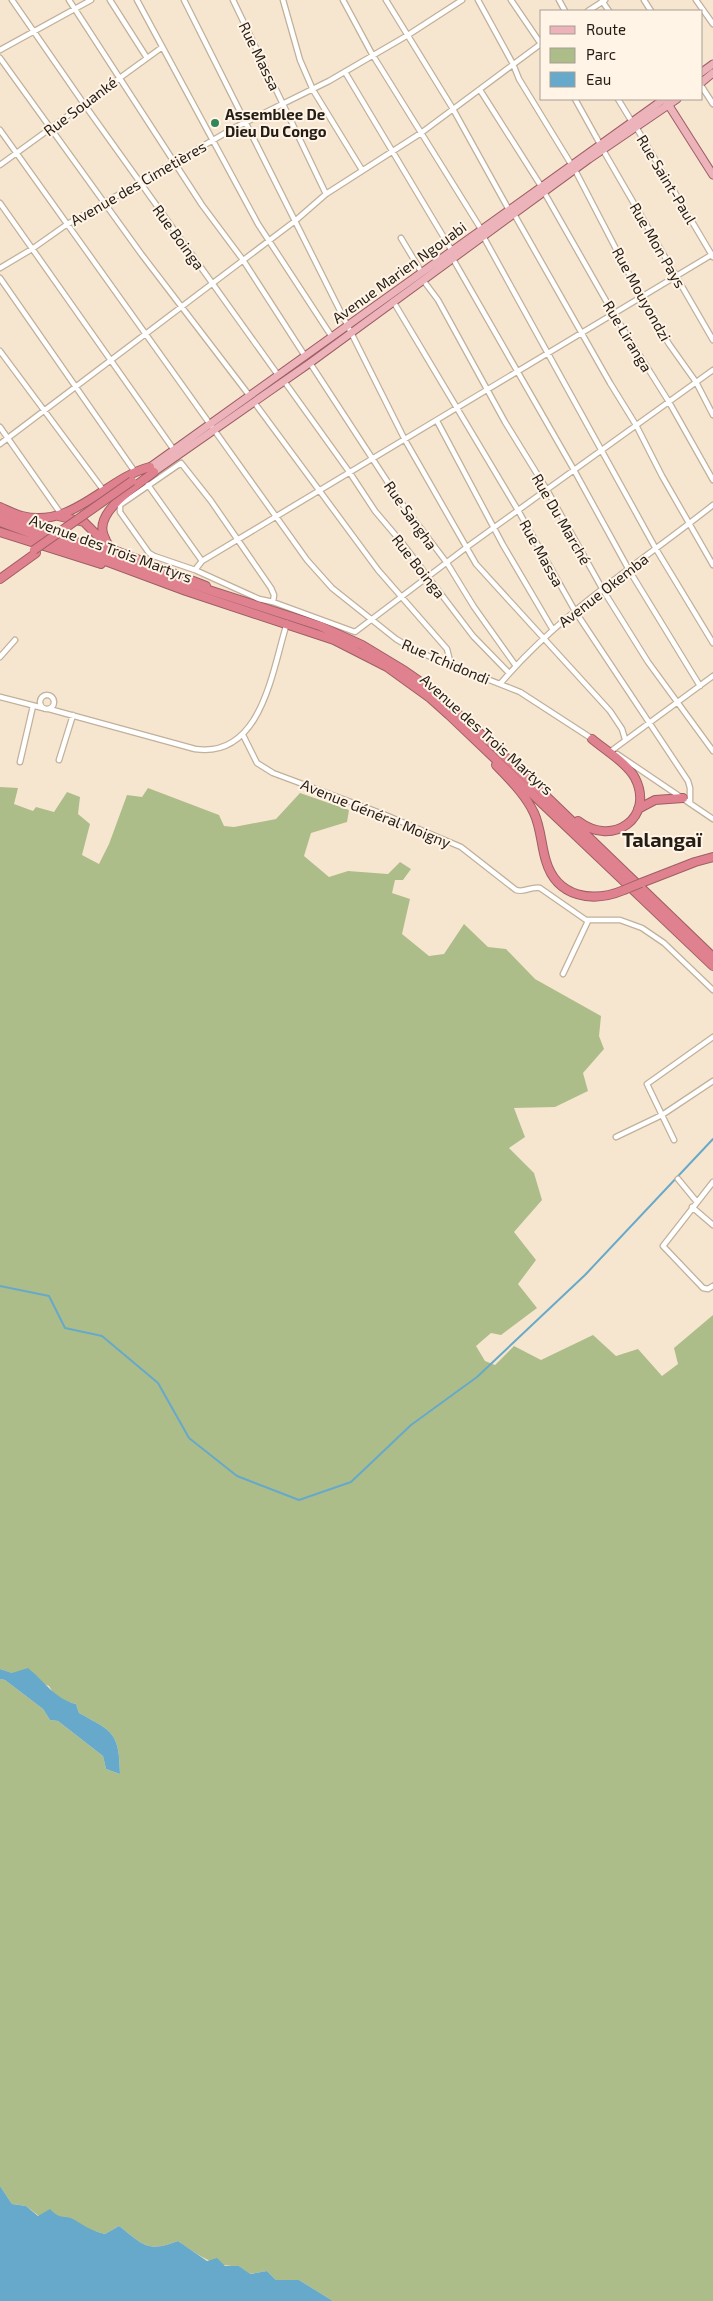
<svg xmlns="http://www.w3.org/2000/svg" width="713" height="2301" font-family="'Exo 2',sans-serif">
	<rect width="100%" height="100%" fill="#f7e6cf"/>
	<path fill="#adbd8a" d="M0 787 18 788 14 804 33 811 36 807 54 812 67 792 80 797 78 814 90 824 82 855 99 864 109 844 127 795 142 797 148 788 219 815 224 826 234 827 276 819 300 793 349 810 347 822 311 833 304 856 329 877 348 871 388 874 400 862 411 869 403 880H395L392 893 410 899 402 934 429 956 444 954 464 924 488 947 506 949 535 979 601 1016 599 1036 604 1049 583 1073 588 1091 555 1107 514 1108 525 1137 509 1148 534 1173 542 1200 514 1232 536 1260 518 1284 537 1308 501 1335 491 1333 476 1346 485 1361 495 1365 514 1346 541 1360 593 1335 616 1356 638 1349 662 1376 678 1364 674 1348 713 1315V2301H333L299 2280H276L267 2271 249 2274 239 2266C213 2267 198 2255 178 2241 147 2253 144 2245 119 2226L105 2234 87 2229 73 2219 39 2216 26 2206 12 2204 0 2186V1679L5 1680 43 1709 50 1720 58 1721 103 1756 106 1769 120 1774C119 1733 114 1732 79 1713L76 1704C64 1701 55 1698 49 1686L0 1669Z"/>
	<path fill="#66a9ca" d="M28 1668C45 1682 55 1699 76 1704L79 1713C114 1732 119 1733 120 1774L106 1769 103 1756 58 1721 50 1720 43 1709 5 1680 0 1679V1669L12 1673Z
		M0 2186 12 2204 26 2206 38 2216 50 2209C61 2221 65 2214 75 2220 86 2227 92 2231 105 2234L119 2226C144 2245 147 2253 178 2241L207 2261 217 2258 225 2266H239L250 2274 267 2271 276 2280H299L333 2301H0Z"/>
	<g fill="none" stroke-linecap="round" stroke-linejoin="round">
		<path stroke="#66a9ca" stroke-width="2" d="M0 1286 49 1296 65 1328 102 1336 158 1383 189 1438 237 1476 299 1500 351 1482 411 1425 477 1377 585 1275 713 1139"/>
		<g stroke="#c1b09a" stroke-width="7">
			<path id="street" d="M12 0 84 104 278 375
				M69 0 202 205 243 260 305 356
				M110 0 147 58
				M137 0 258 224 332 337
				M184 0 405 440 476 564 610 711 622 729 625 739
				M233 0 326 194
				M283 0 300 60 313 90 362 170
				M343 0 372 54 481 229
				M386 0 453 109 509 210
				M478 0 513 64 519 79 571 164
				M511 0 541 44
				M559 0 565 11
				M644 0 651 11
				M696 0 713 24
				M602 1 609 11
				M588 11 605 0
				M0 50 91 0
				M0 58 142 255 249 395
				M345 72 452 251
				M702 87 713 104
				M480 90 541 186
				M575 99 600 144
				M618 99 632 122
				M636 127 713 257
				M0 130 307 560 332 588 396 639 416 651 520 692 594 740
				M603 150 713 340
				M0 165 161 48
				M575 170 641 297 669 344 696 382 713 415
				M544 192 613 313 669 402 713 480
				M0 203 174 450
				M514 214 610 383 636 425 662 476 713 565
				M483 236 656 549 713 643
				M401 238 422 273
				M453 259 574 470 629 570 700 686
				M0 268 32 249 66 225 234 128 329 81 408 35 462 0
				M0 278 135 472
				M423 280 438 300 505 422 547 490 603 590 648 662 713 751
				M393 301 519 512 575 611 688 781 690 788V802
				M0 351 104 491
				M310 363 400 501 447 563 474 607 516 666
				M284 381 350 473 375 511 403 544 473 636 509 673
				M254 402 378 570 447 649 451 665
				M437 421 503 545 553 630
				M0 427 61 514
				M0 444 295 221 326 194 421 133 542 43
				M148 485 202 561
				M195 570 202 561 713 254
				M273 602 274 595 271 588 211 501 181 463 120 505V512L149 553 154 556 195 570 259 599 273 602 355 632 467 547 713 370
				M0 657 15 640
				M500 684C560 613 641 562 713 505
				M40 702a7 7 0 1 1 14 0a7 7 0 1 1-14 0Z
				M0 697 43 708
				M49 709 195 749C262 759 272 670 287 623
				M243 735 257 763 273 773 383 814 461 847 516 890C525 893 531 886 540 888L586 920H620L642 928 664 943 713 990
				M611 751 713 676
				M617 754 713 819
				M59 760 73 715
				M20 762 33 706
				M563 974 588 921
				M616 1137 662 1115 713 1081
				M674 1140 647 1084 713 1037
				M678 1179 697 1202
				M713 1182 663 1246 703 1288 708 1289 713 1286
				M692 1207 713 1225"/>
		</g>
		<g stroke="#9e5e64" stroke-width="9">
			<path id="primary" d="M702 72 713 64
				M702 82 713 73
				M666 101 713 175
				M150 467 664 99
				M154 472 310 363 589 159 677 99"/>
		</g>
		<g stroke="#9e5e64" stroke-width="10">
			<path id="highway" d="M154 472C138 485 93 512 104 536 107 544 109 547 116 551L206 586
				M0 507C7 510 14 514 22 516 73 529 106 478 150 467
				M0 514 187 583 320 626 362 645 405 671 428 687 492 744 713 957
				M58 516 84 522 108 546
				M0 522 186 591 334 640 387 667 430 698 449 715 713 966
				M0 532 101 564
				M0 579 36 553
				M496 765C510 780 525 794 534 813 541 828 541 845 546 861 557 898 593 903 624 890
				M638 809 655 800 683 798
				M578 821C613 848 655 817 635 778 627 763 605 750 592 739
				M641 883 695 862 713 857"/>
		</g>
		<use href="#street" stroke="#fff" stroke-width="4.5"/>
		<use href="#primary" stroke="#ecb3bb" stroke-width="7"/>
		<use href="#highway" stroke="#df818e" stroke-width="8"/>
		<g stroke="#9e5e64" stroke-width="10" stroke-linecap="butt">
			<path id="highway-bridge" d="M34 550 132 481
				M624 890 641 883"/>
		</g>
		<use href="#highway-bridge" stroke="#df818e" stroke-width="8"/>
	</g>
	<circle fill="#32875a" stroke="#fff4e6" stroke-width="2" cx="215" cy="123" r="5"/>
	<g text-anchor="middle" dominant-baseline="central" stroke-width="4" stroke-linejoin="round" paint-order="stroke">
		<g font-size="15" fill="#241d15" stroke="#fff4e6">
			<text transform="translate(260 56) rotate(64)">Rue Massa</text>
			<text transform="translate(80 106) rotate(-37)">Rue Souanké</text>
			<text transform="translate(667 179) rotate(59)">Rue Saint-Paul</text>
			<text transform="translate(138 183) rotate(-30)">Avenue des Cimetières</text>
			<text transform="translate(179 237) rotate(54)">Rue Boinga</text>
			<text transform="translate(658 245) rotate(60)">Rue Mon Pays</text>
			<text transform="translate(399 272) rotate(-36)">Avenue Marien Ngouabi</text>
			<text transform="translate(642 294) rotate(61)">Rue Mouyondzi</text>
			<text transform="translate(628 336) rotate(59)">Rue Liranga</text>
			<text transform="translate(411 515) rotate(55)">Rue Sangha</text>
			<text transform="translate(562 519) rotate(60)">Rue Du Marché</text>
			<text transform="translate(111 548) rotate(20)">Avenue des Trois Martyrs</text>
			<text transform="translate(542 553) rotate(61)">Rue Massa</text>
			<text transform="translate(419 566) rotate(52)">Rue Boinga</text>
			<text transform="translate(603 590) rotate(-38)">Avenue Okemba</text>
			<text transform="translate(446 661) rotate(23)">Rue Tchidondi</text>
			<text transform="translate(487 734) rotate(42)">Avenue des Trois Martyrs</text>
			<text transform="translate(376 813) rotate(22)">Avenue Général Moigny</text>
		</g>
		<g font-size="15" font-weight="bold" fill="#241d15" stroke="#fff4e6" text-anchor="start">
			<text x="225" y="114">Assemblee De<tspan x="225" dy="17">Dieu Du Congo</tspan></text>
		</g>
		<g font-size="20" font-weight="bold" fill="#241d15" stroke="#fff4e6">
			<text x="662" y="839">Talangaï</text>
		</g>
	</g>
	<rect x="540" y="10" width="162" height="90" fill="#fff4e6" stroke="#a79e92"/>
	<rect x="550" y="26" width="25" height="8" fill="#ecb3bb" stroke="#a79e92"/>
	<text x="586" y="35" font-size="15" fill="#241d15">Route</text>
	<rect x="550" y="48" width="25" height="15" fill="#adbd8a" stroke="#a79e92"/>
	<text x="586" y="60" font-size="15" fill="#241d15">Parc</text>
	<rect x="550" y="72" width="25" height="15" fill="#66a9ca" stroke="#a79e92"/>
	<text x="586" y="85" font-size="15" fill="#241d15">Eau</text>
</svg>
